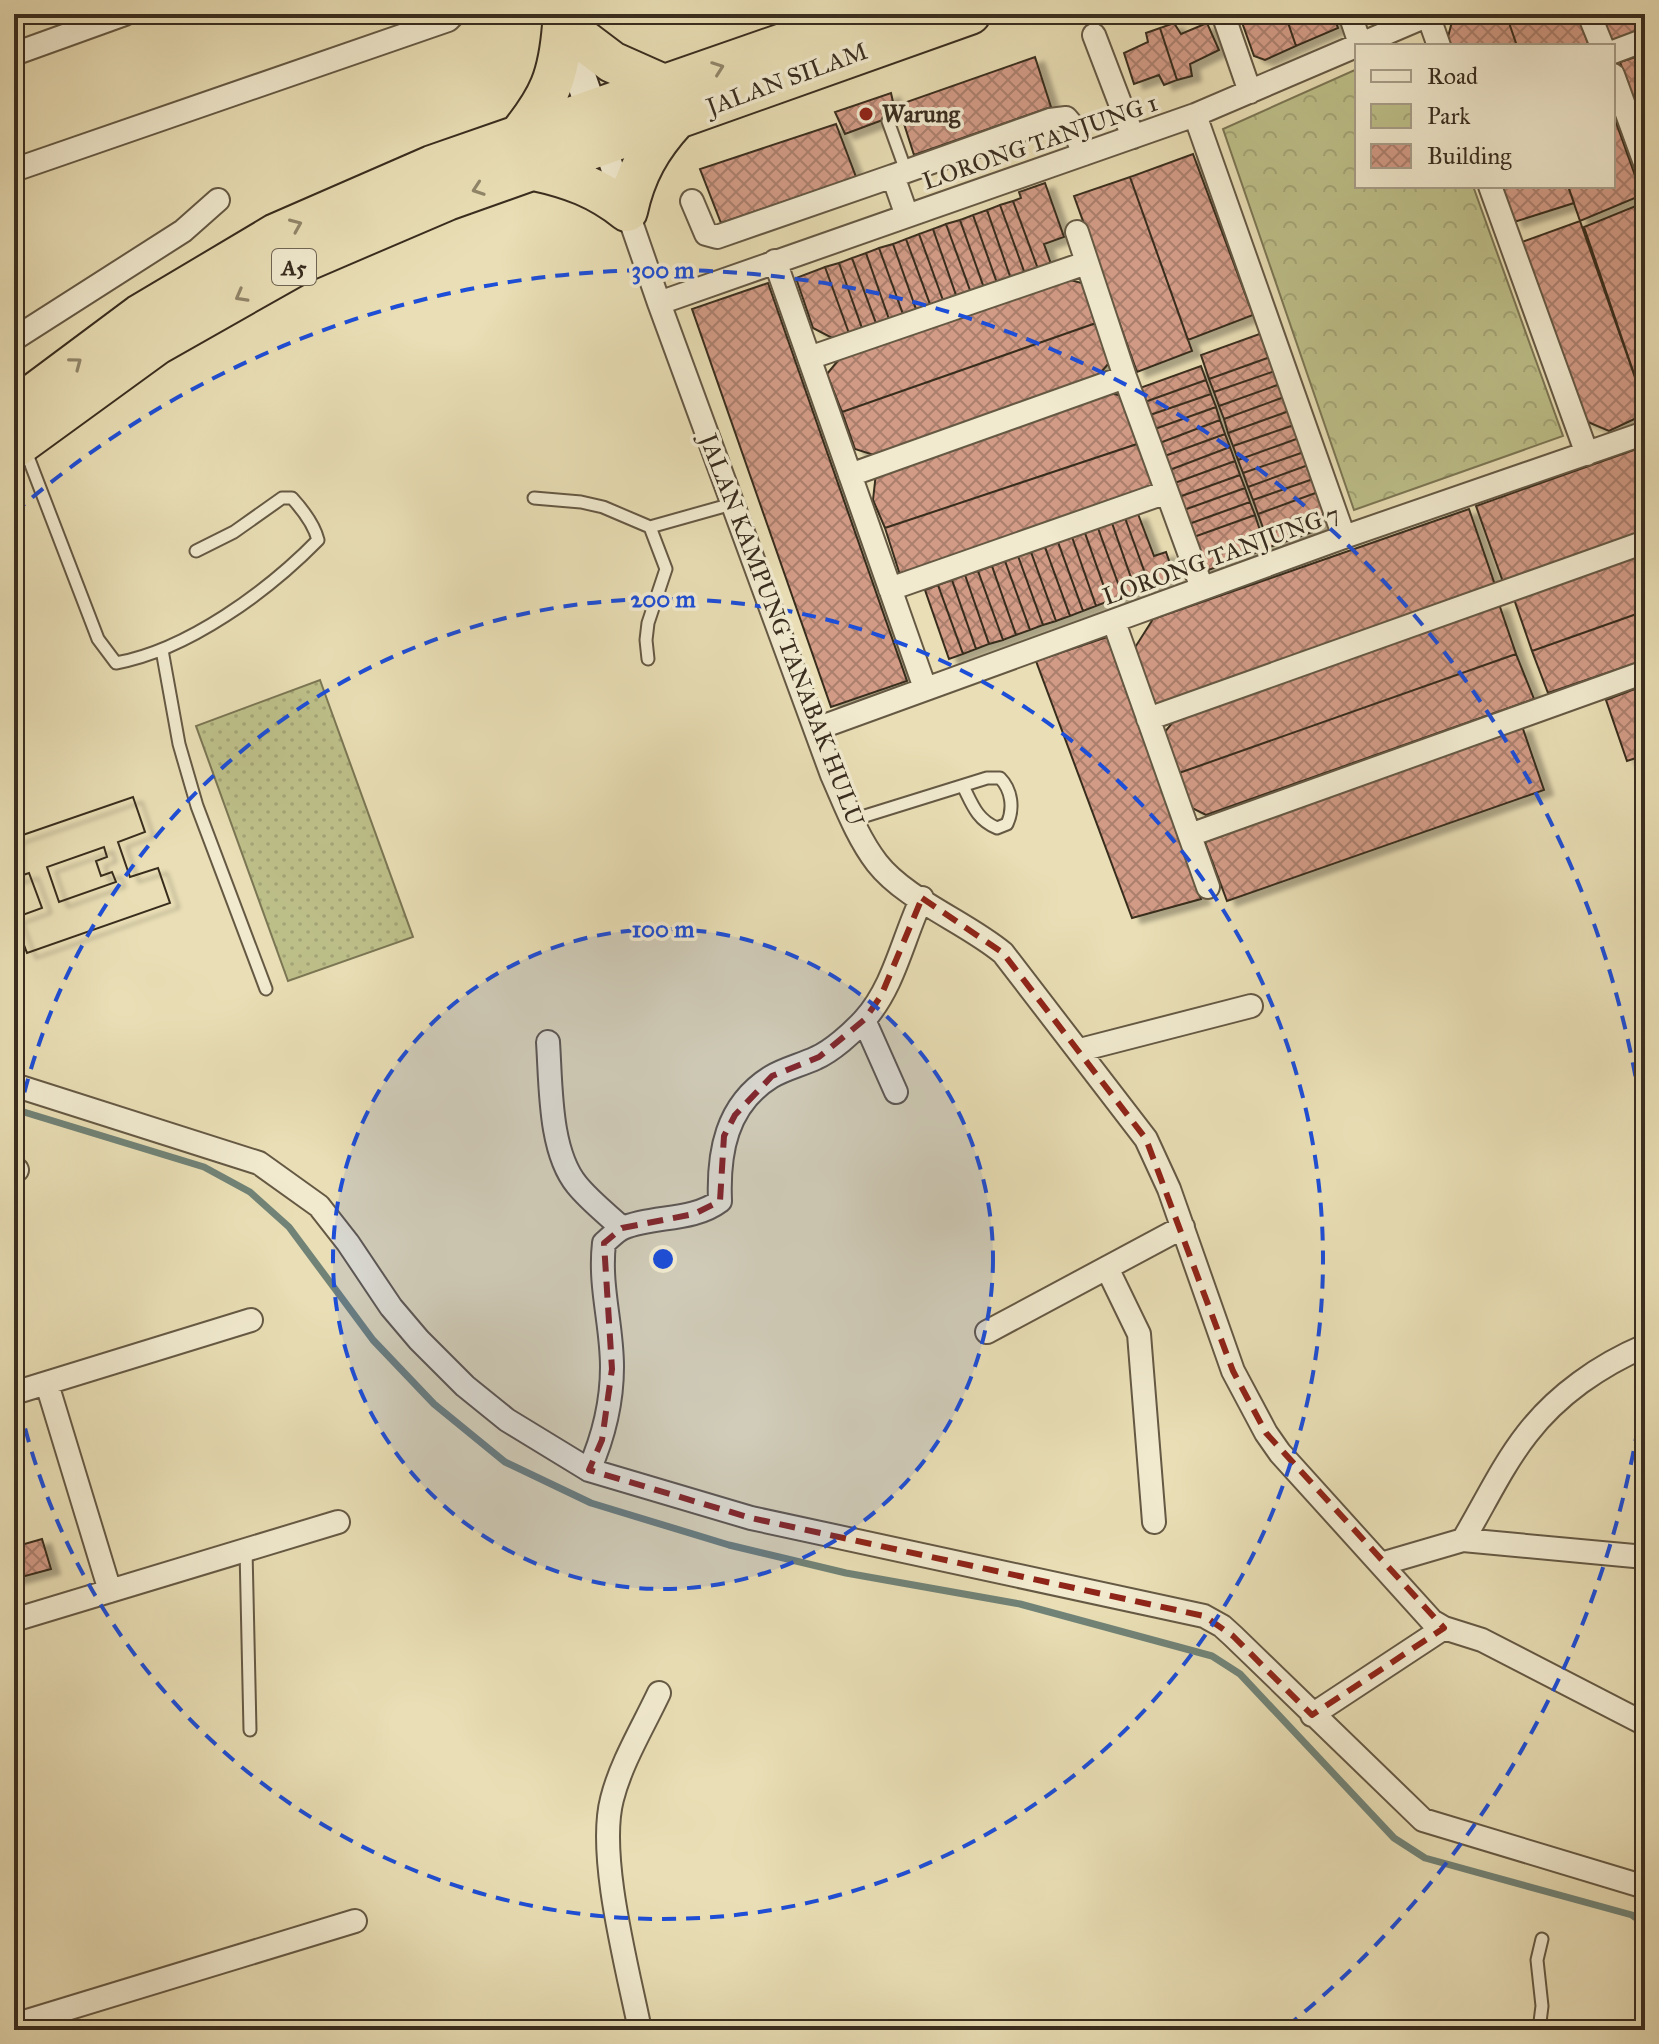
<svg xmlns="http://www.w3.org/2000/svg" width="1659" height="2044" font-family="'IM FELL Great Primer',serif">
	<defs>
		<pattern id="grass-dots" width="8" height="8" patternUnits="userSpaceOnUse" patternTransform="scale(2)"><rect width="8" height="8" fill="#bdbf89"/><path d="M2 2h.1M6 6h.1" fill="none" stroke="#a3a476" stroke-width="1.8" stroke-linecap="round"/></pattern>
		<pattern id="park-crowns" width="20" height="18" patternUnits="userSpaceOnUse" patternTransform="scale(2)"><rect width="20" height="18" fill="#bdbf89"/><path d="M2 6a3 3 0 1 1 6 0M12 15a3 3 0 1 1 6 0" fill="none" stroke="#a3a476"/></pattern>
		<pattern id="building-cross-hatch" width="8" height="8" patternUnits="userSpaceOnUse" patternTransform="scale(2)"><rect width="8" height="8" fill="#d29b86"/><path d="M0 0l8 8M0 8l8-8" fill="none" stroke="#ab7f6d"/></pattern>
		<filter id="shadow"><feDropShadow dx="9" dy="5" stdDeviation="2" flood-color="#0004"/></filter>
	</defs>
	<rect width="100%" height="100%" fill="#e9deb5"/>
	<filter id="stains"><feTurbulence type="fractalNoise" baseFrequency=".0025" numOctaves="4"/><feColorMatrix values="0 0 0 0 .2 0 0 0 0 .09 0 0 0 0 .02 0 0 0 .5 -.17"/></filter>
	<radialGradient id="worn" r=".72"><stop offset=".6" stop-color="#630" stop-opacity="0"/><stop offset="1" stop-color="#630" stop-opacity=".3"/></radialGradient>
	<path fill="url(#grass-dots)" stroke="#7b7654" stroke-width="2" d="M320 680 413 937 288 981 196 726Z"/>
	<path fill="url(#park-crowns)" stroke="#7b7654" stroke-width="2" d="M1357 69V186H1473L1563 436 1354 510 1223 129Z"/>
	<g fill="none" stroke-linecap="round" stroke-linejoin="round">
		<path stroke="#718377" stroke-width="7" d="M14 1109 204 1167 250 1192 289 1227 373 1340 434 1404 505 1462 591 1503 729 1545 846 1573 1020 1604 1212 1656 1240 1674 1394 1838 1425 1858 1632 1915 1645 1924"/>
	</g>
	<path fill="url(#building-cross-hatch)" stroke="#392d1f" stroke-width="2" fill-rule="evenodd" filter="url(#shadow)" d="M1239 14H1285L1296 46 1265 60 1254 56Z
		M1285 14H1333L1338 28 1296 46Z
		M1454 14H1506L1517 46H1451L1448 37Z
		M1506 14H1577L1589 46H1517Z
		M1601 14H1645V30L1612 41Z
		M1174 23 1181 34 1207 23 1219 50 1190 64 1192 76 1177 80 1160 28Z
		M1160 28 1177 80 1164 85 1159 75 1134 84 1124 53 1148 42 1146 33Z
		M1645 54V133L1620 62Z
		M1035 57 1051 107 914 155 898 105Z
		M891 93 896 115 845 134 835 112Z
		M1613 114 1642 195 1580 221 1568 186H1613Z
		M836 124 856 177 721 223 700 169Z
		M1193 154 1253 315 1188 340 1130 177Z
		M1130 177 1192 351 1137 372 1074 196Z
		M1045 183 1064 237 1044 244 1051 264 1038 269 1013 201 1021 198 1019 192Z
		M1501 186H1568L1574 203 1514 222Z
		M1013 201 1038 269 1025 274 1000 205Z
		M1643 203 1645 208V406L1584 227Z
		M1000 205 1025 274 1011 279 987 210Z
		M987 210 1011 279 997 283 973 215Z
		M973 215 997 283 984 288 960 220Z
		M960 220 984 288 971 293 946 224Z
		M1580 221 1645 406V414L1609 431 1583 420 1519 243Z
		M946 224 971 293 957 298 933 229Z
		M933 229 957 298 944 303 919 234Z
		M919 234 944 303 931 307 906 239Z
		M906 239 931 307 917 312 893 244Z
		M893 244 917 312 904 317 879 248Z
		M879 248 904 317 890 322 866 253Z
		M866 253 890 322 877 326 852 258Z
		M852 258 877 326 863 331 839 263Z
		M839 263 863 331 850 336 825 267Z
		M825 267 850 336 836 340 813 328 796 278Z
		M1067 279 1085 284 1096 323 842 412 827 374 840 358Z
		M768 283 907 681 831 707 692 309Z
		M1096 323 1110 362 1096 378 877 456 855 449 842 412Z
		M1265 332 1273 356 1209 379 1201 355Z
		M1273 356 1278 370 1214 392 1209 379Z
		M1201 366 1206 380 1142 403 1137 389Z
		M1278 370 1283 383 1219 406 1214 392Z
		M1206 380 1211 394 1147 416 1142 403Z
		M1283 383 1287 396 1224 419 1219 406Z
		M1107 392 1122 396 1137 444 885 528 873 500 876 473Z
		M1211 394 1216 407 1152 430 1147 416Z
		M1287 396 1292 410 1228 433 1224 419Z
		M1216 407 1220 420 1157 444 1152 430Z
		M1292 410 1297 424 1233 446 1228 433Z
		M1220 420 1225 434 1162 457 1157 444Z
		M1297 424 1302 437 1238 460 1233 446Z
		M1225 434 1230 447 1167 471 1162 457Z
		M1302 437 1307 451 1243 473 1238 460Z
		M1137 444 1153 486 900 575 885 528Z
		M1645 446V532L1503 582 1476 506Z
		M1230 447 1235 461 1172 484 1167 471Z
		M1307 451 1311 464 1248 487 1243 473Z
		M1235 461 1240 475 1176 498 1172 484Z
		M1311 464 1316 478 1253 500 1248 487Z
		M1240 475 1245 488 1181 511 1176 498Z
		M1316 478 1321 491 1258 514 1253 500Z
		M1245 488 1250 502 1186 525 1181 511Z
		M1321 491 1326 505 1318 530 1270 547 1258 514Z
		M1250 502 1255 515 1191 538 1186 525Z
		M1469 509 1495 585 1155 708 1134 649 1153 619Z
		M1138 514 1154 556 1166 552 1175 578 1150 587 1125 518Z
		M1255 515 1266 549 1203 572 1191 538Z
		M1125 518 1150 587 1136 592 1112 523Z
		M1112 523 1136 592 1123 597 1098 528Z
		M1098 528 1123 597 1109 601 1085 533Z
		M1085 533 1109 601 1096 606 1072 537Z
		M1072 537 1096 606 1083 611 1058 542Z
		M1058 542 1083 611 1070 616 1045 547Z
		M1045 547 1070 616 1056 621 1031 552Z
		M1031 552 1056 621 1043 625 1018 556Z
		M1645 553V611L1532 651 1514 599Z
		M1018 556 1043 625 1030 630 1005 561Z
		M1005 561 1030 630 1016 635 992 566Z
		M992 566 1016 635 1003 640 978 571Z
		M978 571 1003 640 989 644 965 575Z
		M965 575 989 644 976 649 952 580Z
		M952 580 976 649 963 654 938 585Z
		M938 585 963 654 949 659 925 590Z
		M1499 604 1516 654 1179 773 1164 733 1177 717Z
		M1645 611V660L1548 693 1532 651Z
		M1107 637 1201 899 1132 918 1036 661Z
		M1516 654 1534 699 1206 815 1192 808 1179 773Z
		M1645 685V755L1627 761 1606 700Z
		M1522 726 1544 790 1227 901 1205 842Z
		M133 797 145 832 118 842 130 877 158 868 170 903 27 953 14 918 42 908 29 873 14 878V838ZM104 847 107 857 96 861 101 876 112 872 116 882 59 902 47 867Z
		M133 797 145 832 118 842 130 877 158 868 170 903 27 953 14 918 42 908 29 873 14 878V838Z
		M104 847 107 857 96 861 101 876 112 872 116 882 59 902 47 867Z
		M42 1539 51 1569 14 1579V1547Z"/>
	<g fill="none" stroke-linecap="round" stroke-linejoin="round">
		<g stroke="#655944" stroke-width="15">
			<path id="lane" d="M888 121 906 171
				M25 449 98 639 116 663C188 650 268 591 318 540 314 524 302 509 292 498H282L234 532 196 551
				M534 498 581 502 603 507 650 527 732 504
				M162 650 179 744 197 806 266 989
				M648 659 646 640 648 623 666 569 650 527
				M852 820 987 778H1000C1012 790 1014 809 1007 824L997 828C977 820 972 804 963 786
				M246 1550 250 1730
				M1539 2030 1542 2006 1537 1960 1542 1939"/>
		</g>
		<g stroke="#655944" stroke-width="26">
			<path id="street" d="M1223 14 1250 92
				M1350 14 1360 44
				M1589 14 1602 46
				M1428 15 1439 46
				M1094 35 1133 137
				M1613 52 1645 40
				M14 54 125 14
				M1613 75 1645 163
				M1195 115 1344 537
				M604 144 659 303 832 775C845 804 857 837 877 863 906 900 966 922 1003 953L1146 1139 1169 1189 1233 1371 1266 1433 1280 1453 1432 1621 1444 1628 1482 1640 1645 1724
				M14 170 448 20 454 14
				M893 176 1050 120 1066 118 1072 125 1084 154
				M1490 186 1587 454
				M692 201 706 234 717 237 893 176 907 216
				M1077 232 1125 377 1202 588
				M775 261 925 688
				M659 303 1195 115 1431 14
				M14 339 183 231 218 200
				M809 358 1086 263
				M850 475 1125 377
				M890 589 1167 492
				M1114 622 1208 887
				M1148 719 1645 542
				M816 729 1344 537 1645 433
				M1190 835 1645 672
				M864 1020 896 1092
				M548 1042C551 1085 549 1151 577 1185 590 1201 607 1214 622 1228
				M1080 1050 1251 1006
				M14 1085 259 1163 319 1206 348 1243 391 1307 419 1340 465 1386 507 1420 589 1470 751 1518 1204 1616 1222 1626 1233 1636 1423 1820 1645 1887
				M14 1171 17 1170
				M1107 1268 1139 1334 1154 1522
				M987 1332 1183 1227
				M47 1384 110 1591
				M14 1393 251 1320
				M589 1470C603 1438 612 1403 612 1367 612 1324 599 1287 604 1243 610 1238 616 1231 623 1228 654 1215 692 1222 720 1201 718 1153 726 1105 771 1077 784 1069 801 1065 816 1058 832 1051 852 1033 864 1020 894 987 903 938 922 898
				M1463 1540 1645 1557
				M1381 1564 1463 1540C1484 1505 1502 1466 1527 1434 1557 1395 1600 1365 1645 1346
				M14 1620 338 1522
				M1312 1715 1444 1628
				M14 2025 355 1921
				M640 2030C628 1970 597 1856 612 1799 621 1763 643 1727 659 1693"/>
		</g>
		<g stroke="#392d1f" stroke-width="34">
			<path id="secondary" d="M564 29 599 131"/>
		</g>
		<g stroke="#392d1f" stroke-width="44">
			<path id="highway" d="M563 25 612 62 666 86
				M517 138C550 98 559 76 563 25
				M534 170C571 178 598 188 627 211 635 174 650 147 676 119
				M14 409 140 315 276 234 432 166 869 14
				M14 448 157 344 300 263 447 200 970 14"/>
		</g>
		<use href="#lane" stroke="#f1eacf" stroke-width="11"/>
		<use href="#street" stroke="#f1eacf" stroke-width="22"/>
		<use href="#secondary" stroke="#f1eacf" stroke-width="30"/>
		<use href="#highway" stroke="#e9deb5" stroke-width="40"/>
	</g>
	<defs><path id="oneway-chevron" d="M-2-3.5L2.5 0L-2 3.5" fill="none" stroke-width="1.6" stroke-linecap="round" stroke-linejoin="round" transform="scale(2)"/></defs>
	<g stroke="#91866a">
		<use href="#oneway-chevron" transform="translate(718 68) rotate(-20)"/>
		<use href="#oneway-chevron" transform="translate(478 189) rotate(161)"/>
		<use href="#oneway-chevron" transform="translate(296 225) rotate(-23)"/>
		<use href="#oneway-chevron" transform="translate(241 296) rotate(151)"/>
		<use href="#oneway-chevron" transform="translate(76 363) rotate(-37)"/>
	</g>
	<path fill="none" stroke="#8f2418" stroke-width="6" stroke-dasharray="16 10" stroke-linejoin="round" d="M922 898 1003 953 1146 1139 1233 1371 1266 1433 1444 1628 1312 1715 1233 1636 1204 1616 751 1518 589 1470 602 1440 612 1369 604 1243 622 1228 694 1214 720 1201 724 1136 735 1115 772 1076 819 1057 864 1020 881 996Z"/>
	<circle cx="663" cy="1259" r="330" fill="#1d4ed8" fill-opacity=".12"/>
	<g fill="none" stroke="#1d4ed8" stroke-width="4" stroke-dasharray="14 10">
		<circle cx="663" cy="1259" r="330"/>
		<path d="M14 1139A660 660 0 1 1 14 1379"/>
		<path d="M1645 1380A989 989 0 0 1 1285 2028M14 513A989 989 0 0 1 1645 1138"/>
	</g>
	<circle fill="#8f2418" stroke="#f1eacf" stroke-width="3" cx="866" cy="114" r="8"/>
	<g text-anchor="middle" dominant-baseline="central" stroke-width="7" stroke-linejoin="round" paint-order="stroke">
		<rect fill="#f1eacf" stroke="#706654" stroke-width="2" x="272" y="249" width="44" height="36" rx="6"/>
		<g font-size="22" font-weight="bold" fill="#392d1f">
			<text x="294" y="267">A5</text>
		</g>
		<g font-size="24" fill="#392d1f" stroke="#f1eacf">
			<text transform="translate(787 79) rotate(-20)">JALAN SILAM</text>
			<text transform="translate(1040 142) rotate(-19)">LORONG TANJUNG 1</text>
			<text transform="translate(1221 555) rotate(-20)">LORONG TANJUNG 7</text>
			<text transform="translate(782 630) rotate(69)">JALAN KAMPUNG TANABAK HULU</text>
		</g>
		<g font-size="24" font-weight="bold" fill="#392d1f" stroke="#f1eacf" text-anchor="start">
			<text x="882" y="114">Warung</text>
		</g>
	</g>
	<circle cx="663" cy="1259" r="12" fill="#1d4ed8" stroke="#f1eacf" stroke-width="4"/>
	<g font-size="24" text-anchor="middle" font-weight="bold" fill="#1d4ed8" stroke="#f1eacf" stroke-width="7" stroke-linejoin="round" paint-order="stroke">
		<text x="663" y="278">300 m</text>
		<text x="663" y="607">200 m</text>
		<text x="663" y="937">100 m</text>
	</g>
	<rect width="1659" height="2044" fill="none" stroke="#e9deb5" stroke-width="48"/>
	<rect x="16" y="16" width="1627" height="2012" fill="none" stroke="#392d1f" stroke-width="4"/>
	<rect x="24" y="24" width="1611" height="1996" fill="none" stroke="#392d1f" stroke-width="2"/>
	<rect x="1355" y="44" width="260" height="144" fill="#f1eacf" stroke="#a79e89" stroke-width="2"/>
	<rect x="1371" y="70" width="40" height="12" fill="#f1eacf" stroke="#a79e89" stroke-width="2"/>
	<text x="1427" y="84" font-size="24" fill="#392d1f">Road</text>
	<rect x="1371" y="104" width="40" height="24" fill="url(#park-crowns)" stroke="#a79e89" stroke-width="2"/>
	<text x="1427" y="124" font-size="24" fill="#392d1f">Park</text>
	<rect x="1371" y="144" width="40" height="24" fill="url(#building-cross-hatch)" stroke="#a79e89" stroke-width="2"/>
	<text x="1427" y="164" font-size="24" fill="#392d1f">Building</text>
	<rect width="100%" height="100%" filter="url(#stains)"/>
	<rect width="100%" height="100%" fill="url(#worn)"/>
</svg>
